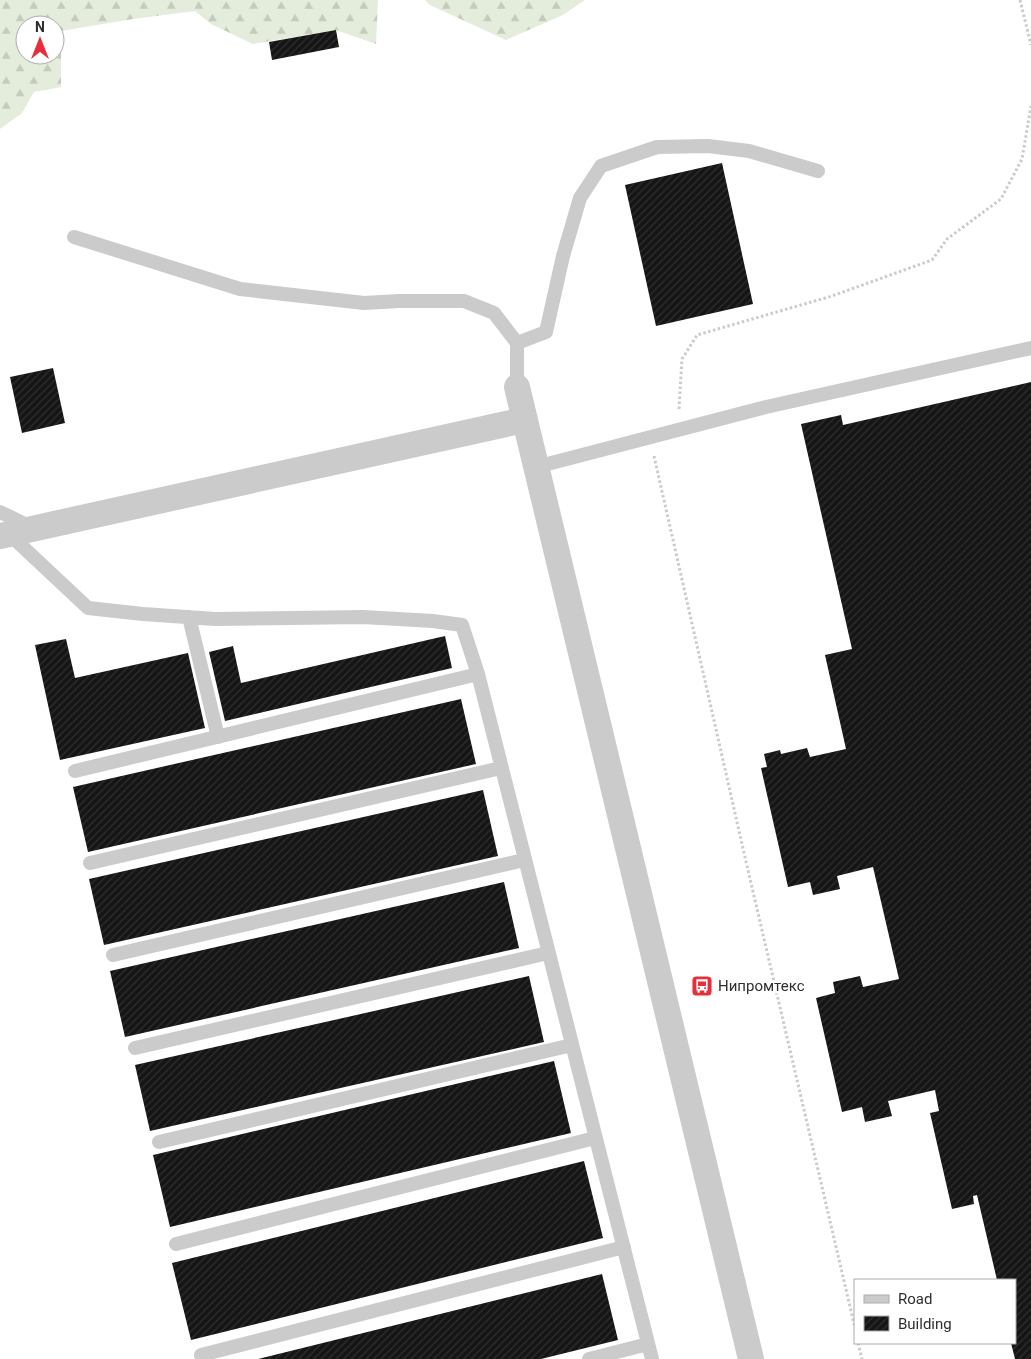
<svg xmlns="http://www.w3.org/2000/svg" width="1031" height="1359" font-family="Roboto,sans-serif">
	<defs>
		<pattern id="forest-firs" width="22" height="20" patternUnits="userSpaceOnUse" patternTransform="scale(1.25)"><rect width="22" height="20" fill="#e4ecdb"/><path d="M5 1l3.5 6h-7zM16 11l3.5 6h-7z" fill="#c4cbbc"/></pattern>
		<pattern id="building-hatch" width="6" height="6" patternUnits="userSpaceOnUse" patternTransform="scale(1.25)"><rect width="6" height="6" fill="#151515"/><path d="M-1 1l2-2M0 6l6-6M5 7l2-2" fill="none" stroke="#2f2f2f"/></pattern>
	</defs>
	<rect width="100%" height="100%" fill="#fff"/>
	<path fill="url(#forest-firs)" fill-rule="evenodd" d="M0 0H378L376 44 336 30 253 44 211 24 195 11 133 19 61 31V87L34 92 22 113 0 129ZM25 25H55V55H25Z
		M425 0H585L563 15 506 40 430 5Z"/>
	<path fill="url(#building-hatch)" d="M336 30 339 47 272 60 269 42Z
		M722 163 753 304 656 326 625 185Z
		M53 368 65 423 22 433 10 377Z
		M1031 382V1359H1015L1011 1343H1015V1280H997L977 1195 973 1196 974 1204 952 1209 930 1113 939 1111 935 1090 888 1101 892 1116 865 1122 862 1107 842 1112 816 998 835 993 833 982 860 976 863 987 899 979 873 867 837 876 840 889 813 895 810 882 788 887 761 768 767 767 764 754 780 750 781 754 807 748 810 757 846 749 825 655 852 649 801 424 841 415 843 425Z
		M445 636 452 668 225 721 209 652 233 646 241 683Z
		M66 639 75 678 188 653 205 728 60 760 35 645Z
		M461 699 476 764 88 852 73 787Z
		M483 790 498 856 104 945 89 879Z
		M504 882 519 948 125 1037 110 971Z
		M529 976 544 1042 150 1131 135 1065Z
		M554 1061 571 1133 170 1227 153 1155Z
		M584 1161 603 1238 191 1340 172 1263Z
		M602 1274 618 1340 541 1359H258Z"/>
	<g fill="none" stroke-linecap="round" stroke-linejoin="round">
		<path stroke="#cbcbcb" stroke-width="3" stroke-dasharray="2.5 2.5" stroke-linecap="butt" d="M1020 0 1031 45
			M679 409 682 359 697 335 832 296 932 260 947 239 1001 199 1022 159 1031 106
			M654 456 747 866 855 1328
			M858 1343 862 1359"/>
		<path stroke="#cbcbcb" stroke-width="14" d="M74 237 240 289 364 303 399 301H464L494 313 517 343V387
			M517 343 546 332 563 256 580 198 601 166 657 147 708 146 749 151 818 171
			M536 467 766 407 1031 348
			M0 512 31 527
			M9 534 88 608 143 614 215 619 363 617 433 621 462 625 478 674 652 1359
			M189 617 218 737
			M75 771 478 674
			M90 863 501 768
			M113 955 524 860
			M135 1048 548 953
			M159 1142 572 1045
			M176 1244 595 1138
			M201 1355 624 1247
			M589 1359 648 1344"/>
		<path stroke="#cbcbcb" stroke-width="26" d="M517 387 751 1359
			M0 536 524 420"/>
	</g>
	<defs>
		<g id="bus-square" transform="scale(1.125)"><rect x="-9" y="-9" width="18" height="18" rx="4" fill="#e72e3b" stroke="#fff"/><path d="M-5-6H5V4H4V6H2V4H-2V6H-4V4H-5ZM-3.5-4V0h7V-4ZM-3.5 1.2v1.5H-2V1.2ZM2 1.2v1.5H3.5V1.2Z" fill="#fff"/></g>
	</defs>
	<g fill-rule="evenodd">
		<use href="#bus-square" x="702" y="986"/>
	</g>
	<g text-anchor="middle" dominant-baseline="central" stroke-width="5" stroke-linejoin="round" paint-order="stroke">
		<g font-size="15" fill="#2e2e2e" stroke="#fff" text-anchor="start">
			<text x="718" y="986">Нипромтекс</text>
		</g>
	</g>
	<rect x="854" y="1279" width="162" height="65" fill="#ffffff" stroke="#ababab"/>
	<rect x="864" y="1295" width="25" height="8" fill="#cbcbcb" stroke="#ababab"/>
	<text x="898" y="1304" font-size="15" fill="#2e2e2e">Road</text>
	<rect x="864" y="1316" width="25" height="15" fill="url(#building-hatch)" stroke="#ababab"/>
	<text x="898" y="1329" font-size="15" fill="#2e2e2e">Building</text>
	<g transform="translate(40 40)"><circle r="24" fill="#ffffff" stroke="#ababab"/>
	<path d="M0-4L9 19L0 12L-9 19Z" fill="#e72e3b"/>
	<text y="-8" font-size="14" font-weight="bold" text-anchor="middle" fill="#2e2e2e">N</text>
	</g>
</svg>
